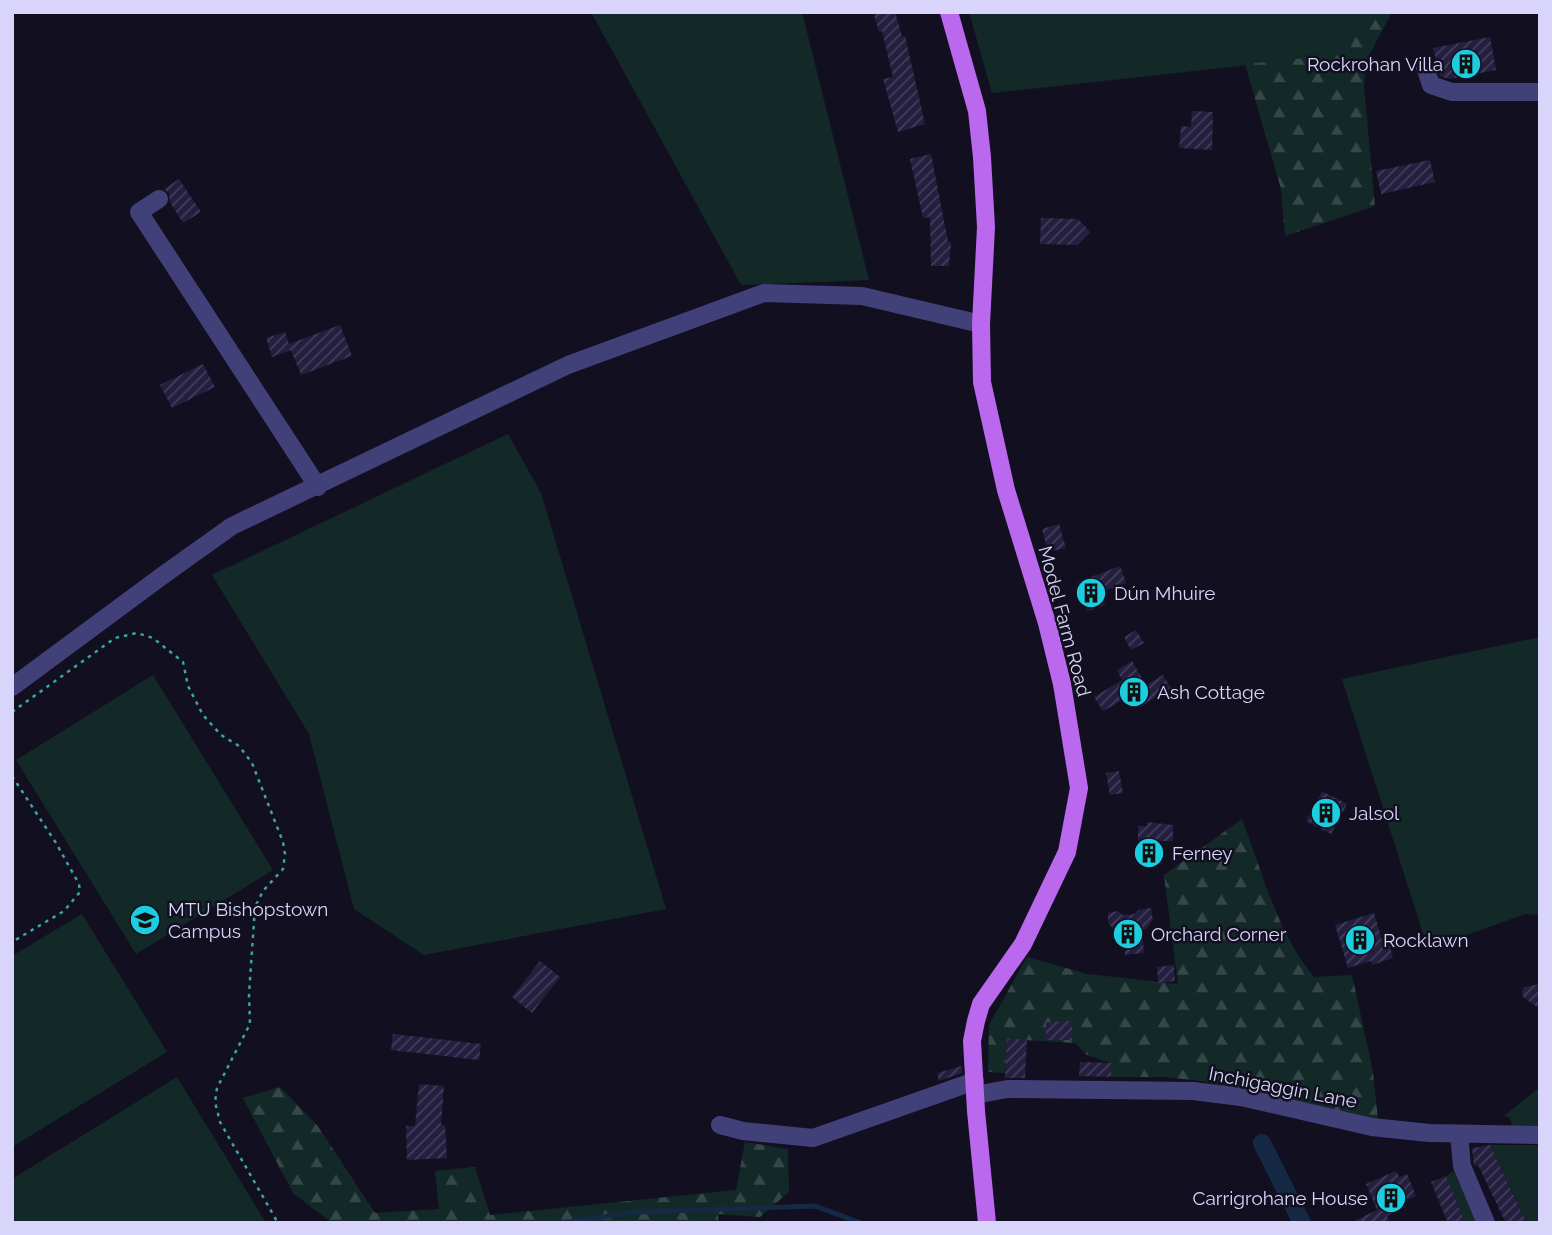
<svg xmlns="http://www.w3.org/2000/svg" width="1552" height="1235" font-family="Raleway,sans-serif">
	<defs>
		<pattern id="forest-firs" width="22" height="20" patternUnits="userSpaceOnUse" patternTransform="scale(1.75)"><rect width="22" height="20" fill="#132928"/><path d="M5 1l3.5 6h-7zM16 11l3.5 6h-7z" fill="#354748"/></pattern>
		<pattern id="building-hatch" width="6" height="6" patternUnits="userSpaceOnUse" patternTransform="scale(1.75)"><rect width="6" height="6" fill="#241e3f"/><path d="M-1 1l2-2M0 6l6-6M5 7l2-2" fill="none" stroke="#433e5c"/></pattern>
	</defs>
	<rect width="100%" height="100%" fill="#121020"/>
	<path fill="#132928" d="M591 12H802L869 280 741 285Z
		M969 12H1354L1350 54 992 93Z
		M508 434 541 493 666 909 424 955 354 909 309 734 212 575Z
		M1540 637V915L1525 914 1428 949 1342 679Z
		M153 675 273 870 136 954 16 760Z
		M82 914 167 1052 12 1147V956Z
		M177 1077 266 1223H12V1179Z
		M1540 1087V1130H1514L1509 1117 1504 1116Z
		M1490 1145H1540V1223H1527Z
		M1454 1171 1478 1223H1465L1446 1176Z"/>
	<path fill="url(#forest-firs)" d="M1354 12H1392L1365 63 1364 87 1375 206 1285 236 1281 189 1245 64 1350 54Z
		M1242 819C1262 871 1277 933 1314 977L1352 975 1373 1072 1378 1119 1201 1081 1165 1077H1111V1063L1087 1055 1075 1043 1007 1039 1005 1073 988 1072 989 1025 1027 957 1087 974 1178 984 1164 875Z
		M280 1087 317 1125 375 1213 439 1209 435 1171 475 1167 490 1215 736 1190 745 1142 788 1149 789 1192 760 1217 718 1214 719 1223H332L293 1193 243 1098Z"/>
	<g fill="none" stroke-linecap="round" stroke-linejoin="round">
		<path stroke="#152844" stroke-width="5" d="M561 1223 637 1212 815 1206 861 1223"/>
		<path stroke="#152844" stroke-width="18" d="M1262 1143 1302 1223"/>
	</g>
	<path fill="url(#building-hatch)" d="M884 12H895L902 36H905L925 124 898 132 883 79 893 77 882 31 879 32 874 15Z
		M1490 37 1496 70 1449 79 1440 76 1433 48Z
		M1192 111 1213 112 1212 150 1179 148 1181 126 1191 127Z
		M931 154 948 242H951L949 266H931L930 217 923 218 910 159Z
		M1430 160 1435 182 1381 194 1376 171Z
		M179 179 201 212 183 223 170 202 169 193 164 189Z
		M1041 218 1078 219 1090 232 1077 245 1040 244Z
		M340 325 352 356 301 375 290 348 291 350 272 357 266 338 285 332 289 344Z
		M203 364 215 387 172 408 160 385Z
		M1059 524 1066 548 1048 552 1042 529Z
		M1120 566 1126 583 1101 592 1105 605 1087 611 1078 582Z
		M1136 630 1144 643 1131 650 1124 637Z
		M1132 661 1146 685 1163 675 1171 688 1140 707 1133 694 1103 711 1094 697 1122 680 1117 670Z
		M1119 771 1123 793 1110 795 1106 773Z
		M1322 791 1347 804 1331 834 1306 821Z
		M1147 822 1173 825V841H1160V865H1138V826H1147Z
		M1151 908 1153 920 1146 929 1142 930 1144 953 1125 955 1124 938 1115 939 1114 930 1108 923V913L1118 911 1122 915 1135 914 1138 910Z
		M1374 913 1382 941 1388 939 1393 958 1372 965 1371 961 1348 968 1335 925Z
		M540 961 560 977 532 1013 512 997Z
		M1174 965 1175 981 1158 983 1157 967Z
		M1540 984V1009L1523 997 1522 992 1524 987Z
		M1072 1021V1040H1046V1022Z
		M393 1034 481 1044 479 1060 391 1050Z
		M1007 1039H1027L1025 1078H1005Z
		M1080 1062 1111 1063V1077L1079 1076Z
		M962 1066V1073L939 1081 937 1073Z
		M419 1084 444 1086 441 1125H445L447 1158 407 1160 406 1126H415Z
		M1490 1145 1519 1207 1527 1223H1506L1478 1165 1474 1166 1472 1148Z
		M1396 1171 1399 1177 1407 1174 1416 1196 1404 1201 1406 1207 1387 1216 1390 1223H1350L1377 1210 1366 1184Z
		M1446 1176 1465 1223H1448L1431 1182Z"/>
	<g fill="none" stroke-linecap="round" stroke-linejoin="round">
		<path stroke="#3ca59e" stroke-width="2.5" stroke-dasharray="3.5 5" stroke-linecap="butt" d="M12 712 115 638 137 633 153 638 183 662 188 686 203 715 221 735 239 746 252 763 283 842 285 854 283 869 263 891 255 907 249 994 250 1024 217 1088 215 1102 220 1122 278 1223
			M12 776 56 843 79 884 80 892 64 911 12 942"/>
		<path stroke="#424079" stroke-width="18" d="M1425 67 1431 85 1452 92H1540
			M159 199 139 212 318 487
			M12 687 162 576 232 526 568 365 764 293 862 296 981 324
			M975 1095 1007 1089 1193 1091 1241 1097 1372 1127 1429 1133 1540 1135
			M720 1125 743 1131 813 1138 975 1081
			M1459 1134 1462 1166 1486 1223"/>
		<path stroke="#ba68ed" stroke-width="18" d="M949 12 977 111 982 157 986 227 981 324 982 382 1006 490 1047 623 1062 684 1079 788 1067 852 1023 944 981 1004 976 1021 972 1041 976 1111 987 1223"/>
	</g>
	<defs>
		<g id="building-disc" transform="scale(1.575)"><circle r="9.5" fill="#1bcddf" stroke="#121020"/><path d="M-4-6H4V6H1V3H-1V6H-4ZM-2.5-4.3h1.7v1.8h-1.7ZM.8-4.3h1.7v1.8H.8ZM-2.5-1h1.7V.8h-1.7ZM.8-1h1.7V.8H.8Z" fill="#111"/></g>
		<g id="university-disc" transform="scale(1.575)"><circle r="9.5" fill="#1bcddf" stroke="#121020"/><path d="M0-5L7-2L0 1L-7-2ZM-4 1L0 2.5L4 1V4Q0 6-4 4Z" fill="#111"/></g>
	</defs>
	<g fill-rule="evenodd">
		<use href="#building-disc" x="1466" y="64"/>
		<use href="#building-disc" x="1091" y="593"/>
		<use href="#building-disc" x="1134" y="692"/>
		<use href="#building-disc" x="1326" y="813"/>
		<use href="#building-disc" x="1149" y="853"/>
		<use href="#university-disc" x="145" y="920"/>
		<use href="#building-disc" x="1128" y="934"/>
		<use href="#building-disc" x="1360" y="940"/>
		<use href="#building-disc" x="1391" y="1198"/>
	</g>
	<g text-anchor="middle" dominant-baseline="central" stroke-width="5" stroke-linejoin="round" paint-order="stroke">
		<g font-size="19" fill="#d8d4fa" stroke="#121020" text-anchor="start">
			<text x="1443" y="64" text-anchor="end">Rockrohan Villa</text>
			<text x="1114" y="593">Dún Mhuire</text>
			<text x="1157" y="692">Ash Cottage</text>
			<text x="1349" y="813">Jalsol</text>
			<text x="1172" y="853">Ferney</text>
			<text x="168" y="909">MTU Bishopstown<tspan x="168" dy="22">Campus</tspan></text>
			<text x="1151" y="934">Orchard Corner</text>
			<text x="1383" y="940">Rocklawn</text>
			<text x="1368" y="1198" text-anchor="end">Carrigrohane House</text>
		</g>
		<g font-size="19" fill="#d8d4fa" stroke="#121020">
			<text transform="translate(1065 621) rotate(75)">Model Farm Road</text>
			<text transform="translate(1283 1087) rotate(11)">Inchigaggin Lane</text>
		</g>
	</g>
	<rect width="1552" height="1235" fill="none" stroke="#d8d4fa" stroke-width="28"/>
</svg>
